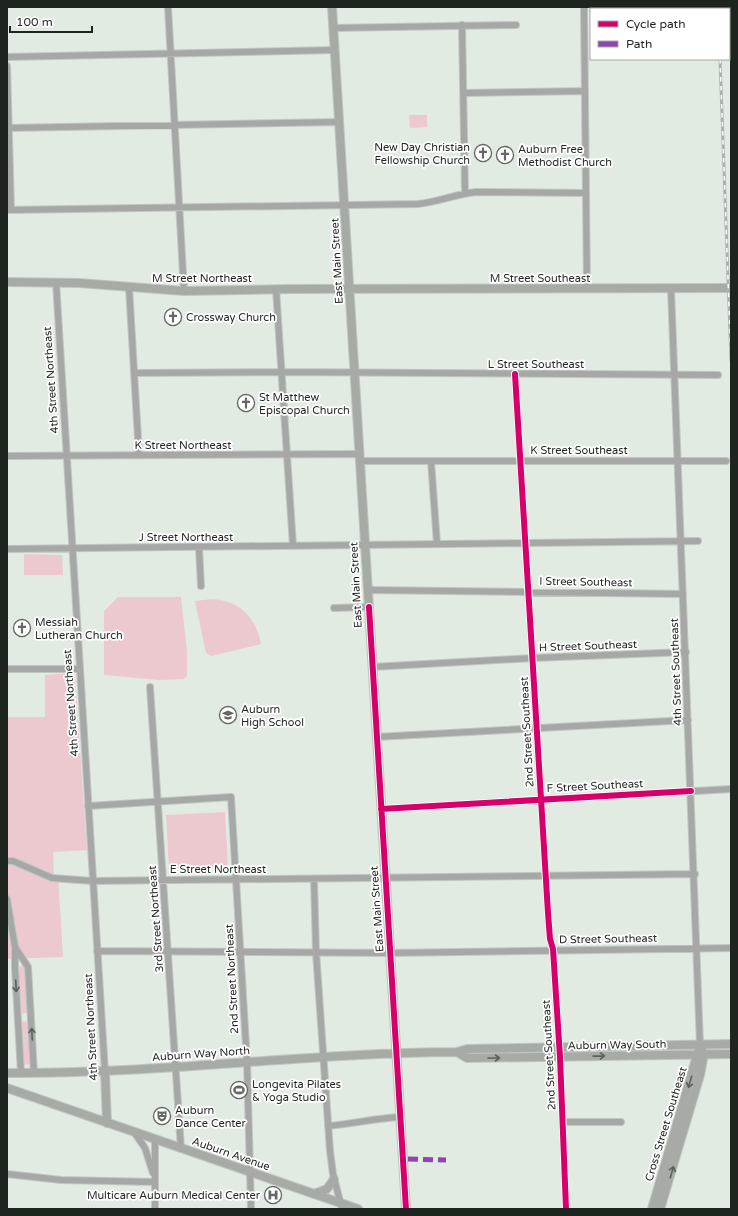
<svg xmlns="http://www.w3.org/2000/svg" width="738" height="1216" font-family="'Varela Round',sans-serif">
	<rect width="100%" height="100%" fill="#e1ebe1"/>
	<path fill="#ebc9cf" d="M427 115V127L410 128 409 115Z
		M24 554 62 555 63 575H24Z
		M118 597H181L187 652V676L184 679 159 680 104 675V611Z
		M213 599C241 602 255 616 261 644L211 656 206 653 195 601Z
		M73 673 75 677 87 850 53 852 54 875H58L63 957 7 959V717H45V675Z
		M225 812 228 866 169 869 166 815Z
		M22 965 25 968 28 1012 22 1014 18 968Z
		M23 1021 28 1022 30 1064 26 1065 24 1063 21 1024Z"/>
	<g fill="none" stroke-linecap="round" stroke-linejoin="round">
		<g stroke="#bfc7bf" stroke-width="8">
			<path id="minor" d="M168 7 184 291
				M584 7 587 289
				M462 25 465 193
				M334 28 516 25
				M7 57 335 50
				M7 66 11 210
				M464 93 585 91
				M7 128 340 122
				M7 210 418 204C438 202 456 194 476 192L586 193
				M56 282 105 1072
				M129 287 139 455
				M276 289 293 546
				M671 289 700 1045
				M134 373 281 372 718 375
				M515 374 548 913 550 939 553 949 560 1057 566 1209
				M7 456 360 454
				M360 461H726
				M431 461 437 544
				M199 547 201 586
				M7 549 698 541
				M368 590 683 594
				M334 608 369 607
				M372 667 533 658 686 652
				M7 669H80
				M150 687 181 1149
				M376 737 688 720
				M88 806 231 797 247 1062 251 1209
				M381 809 731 789
				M7 861H13L52 878 93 881 695 874
				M314 879 316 952 330 1151 333 1174 342 1209
				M7 899 15 947V968L21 1073
				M15 947 28 967 34 1073
				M97 951 390 953 731 948
				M563 1122H621
				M328 1126C353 1124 376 1118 400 1117
				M134 1132 145 1148 153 1173
				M7 1174 61 1180 155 1182
				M155 1209V1140"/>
		</g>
		<g stroke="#bfc7bf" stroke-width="10">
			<path id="major" d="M332 7 406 1209
				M7 282 79 283 184 291 289 289 731 288
				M457 1052 467 1058 731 1054
				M105 1072 107 1123
				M7 1073C157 1074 307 1053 457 1052L467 1049 731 1044
				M7 1088 358 1209
				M314 1194 327 1189 334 1179
				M652 1209 699 1049
				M660 1209 700 1075 703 1059 702 1049"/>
		</g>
		<use href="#minor" stroke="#a5a8a5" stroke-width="6"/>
		<use href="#major" stroke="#a6aba6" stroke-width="8"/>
		<g stroke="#aab0aa" stroke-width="3">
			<path id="rail" d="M719 7V9
				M720 59 731 360"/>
		</g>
		<use href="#rail" stroke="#fff" stroke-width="1.5" stroke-dasharray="4.5" stroke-linecap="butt"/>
		<path stroke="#8e44ad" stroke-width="5" stroke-dasharray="10 5" stroke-linecap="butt" d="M408 1159 446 1160"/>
		<g stroke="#fff" stroke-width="8">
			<path id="cycleway" d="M515 374 548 913 550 939 553 949 560 1057 566 1209
				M369 607 406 1209
				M381 809 691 791"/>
		</g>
		<use href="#cycleway" stroke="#d6006c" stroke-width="6"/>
	</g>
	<defs><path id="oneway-shaft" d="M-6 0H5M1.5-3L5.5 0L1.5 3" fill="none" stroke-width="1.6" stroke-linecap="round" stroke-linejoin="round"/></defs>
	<g stroke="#5b605b">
		<use href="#oneway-shaft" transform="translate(16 986) rotate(87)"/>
		<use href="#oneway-shaft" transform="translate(32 1034) rotate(-93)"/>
	</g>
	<g stroke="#5b615b">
		<use href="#oneway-shaft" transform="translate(599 1056) rotate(-1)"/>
		<use href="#oneway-shaft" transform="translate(494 1058)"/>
		<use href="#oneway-shaft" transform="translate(690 1082) rotate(106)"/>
		<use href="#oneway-shaft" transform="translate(672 1172) rotate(-73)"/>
	</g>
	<defs>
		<g id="church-ring" transform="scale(0.9)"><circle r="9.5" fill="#fff" stroke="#626a62" stroke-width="1.5"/><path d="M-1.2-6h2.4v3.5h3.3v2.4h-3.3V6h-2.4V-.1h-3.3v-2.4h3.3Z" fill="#626a62"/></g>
		<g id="school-ring" transform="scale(0.9)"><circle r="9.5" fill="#fff" stroke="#626a62" stroke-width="1.5"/><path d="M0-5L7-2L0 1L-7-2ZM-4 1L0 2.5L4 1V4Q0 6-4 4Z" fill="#626a62"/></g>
		<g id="stadium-ring" transform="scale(0.9)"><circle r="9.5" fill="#fff" stroke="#626a62" stroke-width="1.5"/><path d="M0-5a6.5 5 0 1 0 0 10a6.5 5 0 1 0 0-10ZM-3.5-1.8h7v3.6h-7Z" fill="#626a62"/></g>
		<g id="theatre-ring" transform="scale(0.9)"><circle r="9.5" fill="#fff" stroke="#626a62" stroke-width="1.5"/><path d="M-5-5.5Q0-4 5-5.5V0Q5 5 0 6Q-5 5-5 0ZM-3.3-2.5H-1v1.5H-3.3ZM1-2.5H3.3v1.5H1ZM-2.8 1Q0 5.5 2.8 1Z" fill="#626a62"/></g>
		<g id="hospital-ring" transform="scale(0.9)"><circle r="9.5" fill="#fff" stroke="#626a62" stroke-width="1.5"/><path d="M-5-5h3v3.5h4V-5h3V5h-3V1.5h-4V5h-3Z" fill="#626a62"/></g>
	</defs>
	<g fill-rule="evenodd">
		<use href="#church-ring" x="483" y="153"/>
		<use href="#church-ring" x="505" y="155"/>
		<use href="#church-ring" x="173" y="317"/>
		<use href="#church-ring" x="246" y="403"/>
		<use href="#church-ring" x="22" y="628"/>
		<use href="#school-ring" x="228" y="715"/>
		<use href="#stadium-ring" x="239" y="1090"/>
		<use href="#theatre-ring" x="162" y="1116"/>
		<use href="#hospital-ring" x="273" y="1195"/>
	</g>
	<g text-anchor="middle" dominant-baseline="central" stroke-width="3.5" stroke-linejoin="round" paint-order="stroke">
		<g font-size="11" fill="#1e251e" stroke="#fff" text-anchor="start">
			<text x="470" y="147" text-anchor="end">New Day Christian<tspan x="470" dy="13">Fellowship Church</tspan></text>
			<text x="518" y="149">Auburn Free<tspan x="518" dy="13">Methodist Church</tspan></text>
			<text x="186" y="317">Crossway Church</text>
			<text x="259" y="397">St Matthew<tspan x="259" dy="13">Episcopal Church</tspan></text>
			<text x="35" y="622">Messiah<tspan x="35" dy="13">Lutheran Church</tspan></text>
			<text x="241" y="709">Auburn<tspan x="241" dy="13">High School</tspan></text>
			<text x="252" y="1084">Longevita Pilates<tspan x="252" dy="13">&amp; Yoga Studio</tspan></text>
			<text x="175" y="1110">Auburn<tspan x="175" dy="13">Dance Center</tspan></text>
			<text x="260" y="1195" text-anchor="end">Multicare Auburn Medical Center</text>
		</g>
		<g font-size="11" fill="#1e251e" stroke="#fff">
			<text transform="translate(337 261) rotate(-93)">East Main Street</text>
			<text x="202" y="278">M Street Northeast</text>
			<text x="540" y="278">M Street Southeast</text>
			<text x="536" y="364">L Street Southeast</text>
			<text transform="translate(51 380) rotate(-94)">4th Street Northeast</text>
			<text x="183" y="445">K Street Northeast</text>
			<text x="579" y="450">K Street Southeast</text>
			<text x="186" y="537">J Street Northeast</text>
			<text transform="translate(586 582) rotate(1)">I Street Southeast</text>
			<text transform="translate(356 585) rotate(-93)">East Main Street</text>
			<text transform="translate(588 646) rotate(-2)">H Street Southeast</text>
			<text transform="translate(676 672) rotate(-92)">4th Street Southeast</text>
			<text transform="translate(71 703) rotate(-94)">4th Street Northeast</text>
			<text transform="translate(527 732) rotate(-93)">2nd Street Southeast</text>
			<text transform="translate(595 786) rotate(-3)">F Street Southeast</text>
			<text x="218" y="869">E Street Northeast</text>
			<text transform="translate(377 909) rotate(-94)">East Main Street</text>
			<text transform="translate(156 919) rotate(-94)">3rd Street Northeast</text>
			<text transform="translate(608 939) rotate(-1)">D Street Southeast</text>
			<text transform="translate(232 979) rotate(-93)">2nd Street Northeast</text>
			<text transform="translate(91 1027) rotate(-93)">4th Street Northeast</text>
			<text transform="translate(617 1045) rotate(-1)">Auburn Way South</text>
			<text transform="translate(201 1054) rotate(-4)">Auburn Way North</text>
			<text transform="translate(549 1055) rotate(-93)">2nd Street Southeast</text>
			<text transform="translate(666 1124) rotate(-73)">Cross Street Southeast</text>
			<text transform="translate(231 1154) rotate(19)">Auburn Avenue</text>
		</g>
	</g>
	<rect width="738" height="1216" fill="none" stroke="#1e251e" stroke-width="16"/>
	<rect x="590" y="8" width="140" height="52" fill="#ffffff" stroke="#a5a8a5"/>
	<rect x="598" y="21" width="20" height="6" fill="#d6006c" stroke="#a5a8a5"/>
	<text x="626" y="28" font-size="12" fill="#1e251e">Cycle path</text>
	<rect x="598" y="41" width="20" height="6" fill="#8e44ad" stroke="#a5a8a5"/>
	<text x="626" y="48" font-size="12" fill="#1e251e">Path</text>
	<path d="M10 26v6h82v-6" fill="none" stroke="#1e251e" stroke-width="2"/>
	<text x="16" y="26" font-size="12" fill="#1e251e" stroke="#ffffff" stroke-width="3" paint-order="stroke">100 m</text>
</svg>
